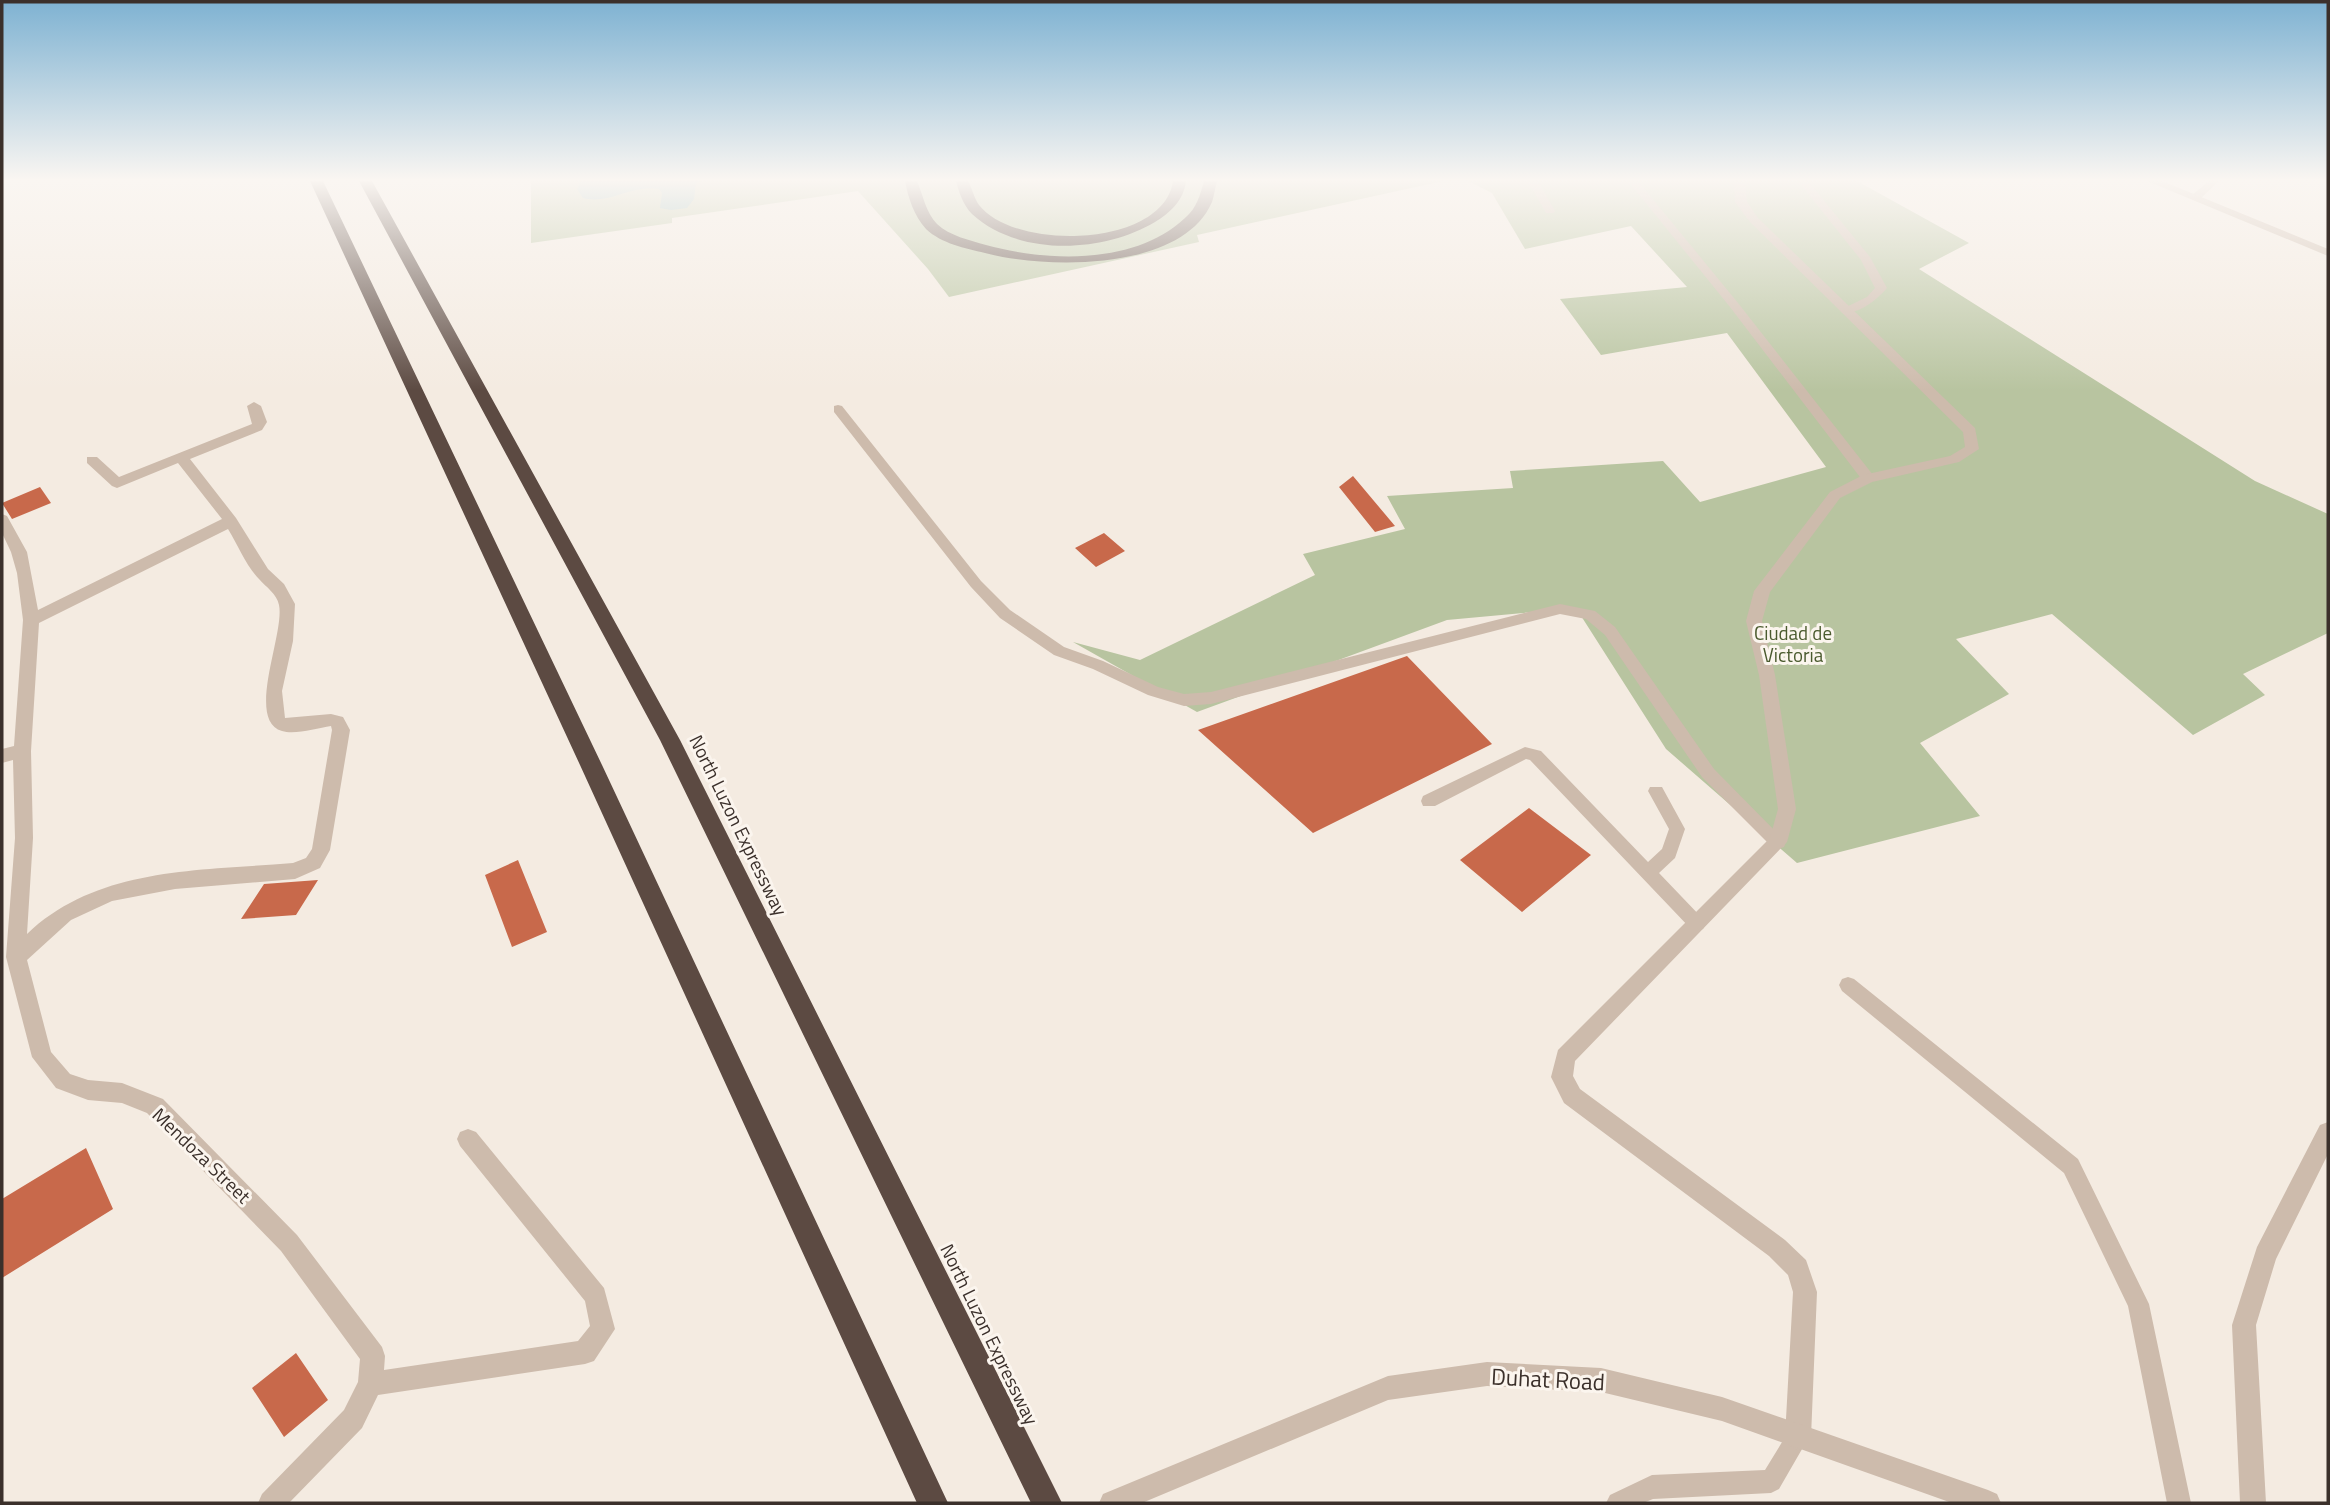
<svg xmlns="http://www.w3.org/2000/svg" width="2330" height="1505" font-family="'Titillium Web',sans-serif">
	<rect width="100%" height="100%" fill="#f4ebe1"/>
	<path fill="#b8c4a0" d="M531 181H1443L1197 235 1199 242 949 297 928 269 858 191 672 218V223L531 243Z
		M1468 181H1857L1969 243 1919 269 2255 481 2328 514V633L2243 674 2265 695 2193 735 2052 614 1956 639 2009 694 1920 743 1980 816 1797 863 1666 749 1576 608 1447 620 1197 712 1073 642 1140 660 1315 575 1303 554 1405 529 1387 496 1513 488 1510 471 1663 461 1700 502 1826 467 1727 333 1601 355 1560 299 1687 287 1631 226 1525 249 1492 193Z"/>
	<path fill="#7fb0b2" d="M581 181H702L696 183 694 199 687 208 671 210 660 208 662 193 659 189C632 184 609 205 583 198L577 189Z"/>
	<path fill="#c8694b" d="M1353 476 1395 526 1375 532 1339 487Z
		M40 487 51 503 12 519 2 503Z
		M1104 533 1125 551 1096 567 1075 548Z
		M1407 656 1492 744 1313 833 1198 730Z
		M1529 808 1591 855 1522 912 1460 860Z
		M518 860 547 932 512 947 485 875Z
		M318 880 296 915 241 919 264 884Z
		M86 1148 113 1209 2 1278V1199Z
		M296 1353 328 1400 284 1437 252 1388Z"/>
	<g fill="none" stroke-linecap="round" stroke-linejoin="round">
		<path fill="#cdbbac" fill-rule="evenodd" d="M1528 181H1538L1555 211 1554 213H1546Z
			M1628 181H1638L1738 303 1873 475V481H1863L1730 307Z
			M1798 181H1808L1870 257 1887 288C1878 299 1854 319 1840 310L1867 297 1875 288 1861 260Z
			M2209 181H2219L2200 199H2192V195Z
			M838 405 842 406 981 581 1010 610 1064 647 1103 661 1158 687 1184 694 1211 692 1560 604 1595 611 1615 627 1714 769 1786 842 1784 847 1778 849 1772 847 1702 777 1605 635 1586 619 1560 614 1211 704 1184 706 1148 695 1093 669 1054 655 1000 618 971 587 834 412V406Z
			M1525 747 1541 751 1648 862 1662 849 1669 829 1648 791 1650 787H1662L1685 829 1675 858 1659 873 1703 919 1706 924 1703 929 1697 931 1691 929 1530 760 1526 759 1435 806H1423L1421 801 1423 796Z
			M1848 977 1854 979 2078 1159 2149 1304 2191 1503H2167L2128 1306 2064 1173 1842 991 1839 985 1842 979Z
			M1798 1426 1806 1429 1809 1437 1779 1489 1771 1493 1653 1499 1643 1503H1606L1610 1495 1652 1475 1765 1470 1790 1429Z"/>
		<path fill="#cdbbac" fill-rule="evenodd" d="M1734 181H1745L1747 202 1758 218 1975 428 1979 449 1959 462 1872 482 1840 498 1770 592 1762 621 1775 675 1796 809 1787 842 1575 1061 1573 1076 1580 1089 1785 1240 1806 1260 1817 1292 1811 1437 1807 1446 1798 1450 1789 1446 1785 1437 1793 1292 1788 1275 1769 1256 1564 1103 1551 1077 1558 1050 1770 838 1778 809 1759 675 1746 621 1754 591 1830 492 1863 475 1950 456 1965 447 1963 432 1750 222 1735 202Z
			M2147 181H2162L2328 249V256Z
			M254 402 261 406 267 422 262 430 190 459 236 518 268 569 284 584 295 604 293 641 282 691 285 718 331 714 343 717 350 730 330 850 320 868 295 879 175 889 112 901 71 920 27 960 51 1052 70 1074 88 1080 122 1083 163 1099 297 1235 382 1347 385 1356 384 1370 578 1341 590 1326 585 1301 460 1146 457 1139 460 1132 468 1129 476 1132 604 1288 615 1329 594 1361 585 1364 378 1395 362 1428 289 1503H258L262 1494 344 1410 358 1382 360 1359 281 1251 147 1113 122 1103 88 1100 56 1088 32 1057 6 957 15 838 13 760 2 763V749L14 746 23 620 17 573 11 552 2 533V514L7 516 27 552 38 610 222 519 178 463 117 488 112 486 87 463V457H97L119 477 252 424 247 406ZM228 529C238 545 246 566 259 579 266 587 277 594 279 605 285 634 245 720 282 731 295 735 317 728 331 726L332 730 312 849 306 858 293 863C201 871 98 866 27 934L33 838 31 751 39 623Z
			M2328 1122V1154L2276 1259 2256 1325 2266 1503H2240L2232 1325 2257 1247 2320 1125Z"/>
		<path fill="#cdbbac" fill-rule="evenodd" d="M1487 1362 1601 1368 1722 1397 1988 1490 1997 1494 2001 1503H1952L1722 1421 1601 1392 1487 1386 1388 1400 1142 1503H1099L1103 1494 1388 1376Z"/>
		<path fill="#5c4a42" fill-rule="evenodd" d="M310 181H323L602 765 948 1503H917L580 765Z
			M359 181H372L680 740 1062 1503H1031L660 740Z
			M905 181H917C923 195 926 213 937 224 950 236 969 240 986 245 1048 262 1135 265 1185 218 1197 208 1200 195 1204 181H1217C1215 188 1214 196 1212 202 1182 272 1045 269 985 253 965 248 942 244 926 229 914 216 908 197 905 181Z
			M956 181H968C972 188 974 198 979 205 1016 252 1164 247 1173 181H1186C1184 200 1170 213 1155 222 1103 253 1019 257 972 214 963 205 959 192 956 181Z"/>
	</g>
	<linearGradient id="sky" x2="0" y2="1"><stop stop-color="#7eb2d2"/><stop offset="0.46" stop-color="#faf6f2"/><stop offset="1" stop-color="#faf6f2" stop-opacity="0"/></linearGradient>
	<rect width="2330" height="391" fill="url(#sky)"/>
	<g text-anchor="middle" dominant-baseline="central" stroke-width="6" stroke-linejoin="round" paint-order="stroke">
		<g font-size="19" fill="#4a5a2e" stroke="#fbf5ee">
			<text x="1793" y="632">Ciudad de<tspan x="1793" dy="22">Victoria</tspan></text>
		</g>
		<g font-size="19" fill="#3b302b" stroke="#fbf5ee">
			<text transform="translate(739 825) rotate(64)">North Luzon Expressway</text>
			<text transform="translate(202 1155) rotate(44)">Mendoza Street</text>
			<text transform="translate(990 1334) rotate(64)">North Luzon Expressway</text>
		</g>
		<g font-size="23" fill="#3b302b" stroke="#fbf5ee">
			<text transform="translate(1548 1379) rotate(3)">Duhat Road</text>
		</g>
	</g>
	<rect width="2330" height="1505" fill="none" stroke="#3b302b" stroke-width="7"/>
</svg>
